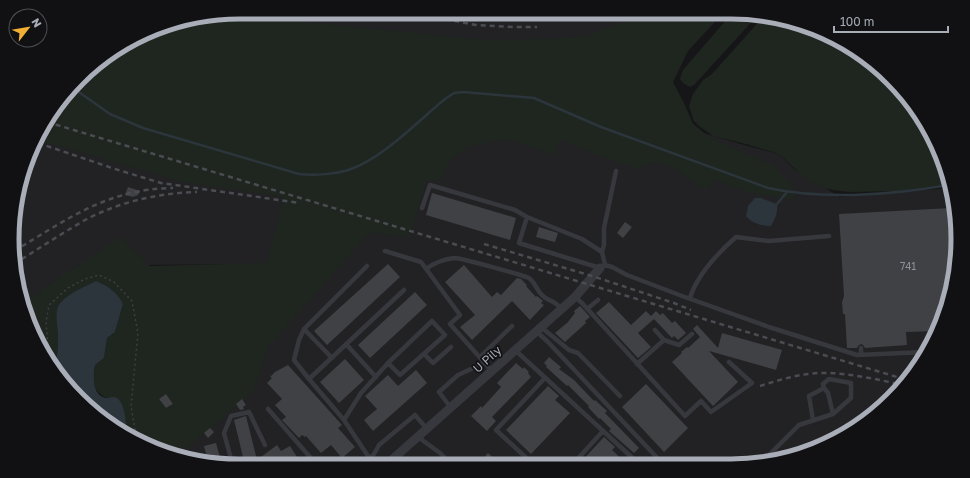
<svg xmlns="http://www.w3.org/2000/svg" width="970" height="478" font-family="'Golos Text',sans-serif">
	<rect width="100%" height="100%" fill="#161618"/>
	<path fill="#222225" d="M239 12H677L530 74 688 111V120L693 130 744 145 779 154 793 168 840 197 949 188 958 254 935 339 902 388 857 428 818 449 760 464 224 466 169 451 256 264 134 265 36 313 29 318 14 268 16 194 50 113 101 59 166 24Z"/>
	<path fill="#1e261f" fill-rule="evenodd" d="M239 12H251L305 22 486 40 549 39 587 36 647 12H724L688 51 673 82 684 103 693 124 712 139 773 165 795 190 794 200 752 193 714 180 705 189 668 165 650 163 639 169 603 157 561 140 552 155 508 139 467 147 450 161 441 181 430 179 426 183 409 238 370 232 268 347 254 391 180 454 154 447 152 444 149 445 139 443 126 434 127 427 109 397 107 398C92 392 93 380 95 365L104 358 107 338 115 332 123 304 96 281C87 286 68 294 61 302 52 312 59 329 58 341 58 350 57 358 54 366L41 347 42 345 27 300 120 237 150 266 267 263 284 197 183 182 39 140 50 113 101 59 166 24ZM166 394 173 404 166 408 159 399Z
		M733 12H746L757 16 694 85 690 87 683 83 680 79 683 70Z
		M763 17 831 35 902 89 946 166 948 184 900 191 848 192 827 189 807 180 779 154 746 144 713 136 699 126 694 121 689 106 693 94 703 80 712 74Z"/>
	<path fill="#2c353c" d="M755 198H761L777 204C778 213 775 219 771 226 762 226 751 223 746 216L748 206Z
		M96 281C108 286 117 292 123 304L115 332 107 338 104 358 95 365C93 375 92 396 106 398 110 398 113 396 117 398 125 403 127 426 126 434L78 399 54 366C57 358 58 350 58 341 59 329 52 311 61 302 69 293 86 286 96 281Z"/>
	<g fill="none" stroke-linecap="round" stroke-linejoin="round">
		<path stroke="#2c353c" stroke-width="2.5" d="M73 88 110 114 143 128 299 174C314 176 337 174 351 169 384 157 418 121 445 99L454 93 463 92 534 98 601 127 768 188C824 200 892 195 948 185
			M777 204 787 192"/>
	</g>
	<path fill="#404145" d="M128 187 140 191 138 195 133 197 125 195Z
		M432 193 516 218 510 240 426 215Z
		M951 208 958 254 937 331 906 332 907 345 865 348 863 345 861 344 858 346 857 348H847L845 314H843L842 302 844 296 839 214Z
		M625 222 632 227 623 238 617 233Z
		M539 227 558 233 555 242 536 237Z
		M388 264 400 277 327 345 314 331Z
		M464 265 492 297 497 292 501 295 517 278 521 279 527 285 526 286 536 297 537 296 543 301 541 303 544 305 530 320 512 301 472 340 460 327 475 315 445 282Z
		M415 292 427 305 370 358 358 345Z
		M609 302 631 325 646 311 651 316 656 311 660 315 663 313 672 323 675 321 686 333 678 340 674 336 672 338 652 317 654 319 638 333 651 347 638 358 596 313Z
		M580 306 590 317 585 321 586 323 565 342 555 333 568 322 575 313 574 311Z
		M697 325 718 348 722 333 782 350 776 370 709 351 738 382 713 406 672 362 682 353 681 352 687 347 688 348 700 337 693 329Z
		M549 357 561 367 559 369 574 380 594 401 595 400 607 411 605 413 639 448 634 453 609 431 611 429 600 418 599 419 588 407 589 406 568 385 567 386 546 367 547 366 544 363Z
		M345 359 364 380 339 403 320 382Z
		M516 363 523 369 524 367 529 372 528 373 531 377 492 417 496 421 487 431 471 416 481 406 482 408 501 387 497 383Z
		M288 365 342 425 338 428 355 447 342 458 331 445 321 453 306 436 305 437 302 435 299 438 282 420 286 417 275 405 282 399 267 383 272 378 270 377 275 372Z
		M416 370 427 383 373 431 364 420 377 409 365 396 388 375 398 386Z
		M646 384 688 428 664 452 622 407Z
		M548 386 559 396 555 400 570 413 531 454 506 430Z
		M166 394 173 404 166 408 159 399Z
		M242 399 246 405 243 407 244 409 240 410 236 404Z
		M246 416 257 460 277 445 281 451 290 446 302 465H278L274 460 266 465H245L234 420Z
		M210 428 214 432 208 438 204 433Z
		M604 437 615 447 612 450 627 464 578 465Z
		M216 443 222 465 208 461 204 446Z
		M488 453 501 465H477Z
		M438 458 446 465H432Z"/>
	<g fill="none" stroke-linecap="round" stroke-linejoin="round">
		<path stroke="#3d3f44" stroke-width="1.5" stroke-dasharray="2 3" stroke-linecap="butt" d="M46 354 48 347 46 322 49 305 68 288 85 279 99 275 114 282 132 301 138 333 131 406 137 441"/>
		<path stroke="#37383d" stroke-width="4.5" d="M422 208 430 185 515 210 527 217 582 239 602 252 605 265
			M527 217 519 243 600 268 605 265 612 267 627 275 682 296 769 327 857 355 926 352
			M385 251 421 262 460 315 450 324 492 371
			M602 252 604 245V228L616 171
			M426 269C434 263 445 259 455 258 461 258 522 275 529 278 536 283 536 290 542 295 548 302 554 299 561 309
			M575 297 582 303 685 416 701 401 711 412 752 383 729 362
			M690 298C697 275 718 253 736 237L769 241 829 236
			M587 309 598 300
			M541 327 569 350 578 353 620 396
			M304 329 299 340 294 360 309 379
			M655 330 664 340
			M536 331 548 342 663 464
			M346 344 376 377
			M515 350 639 464
			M424 354 433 363 451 347
			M861 355V348
			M480 357 512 326
			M332 358 304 329 367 266
			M637 364 664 340 679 345 692 334
			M451 408 439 392 458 375 484 363
			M268 409 317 465
			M344 420 309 379 404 290
			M813 420 809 396 824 388
			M418 437 440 453 452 465
			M370 458 374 454 379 445 415 415 427 429
			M760 464 799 425 833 414 851 398V383L829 379 823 384 824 388 828 393 833 414
			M374 465 344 420 361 393 388 363 432 321 445 335 400 375 388 363
			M534 465 496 430 545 378
			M572 465 603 431
			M233 466 224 433 231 416 249 412 265 445"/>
		<path stroke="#37383d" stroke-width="9" d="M386 465 575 297 600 268"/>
		<path stroke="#4a4c52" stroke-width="2.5" stroke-dasharray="5 4" stroke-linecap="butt" d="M295 12 310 15 397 16
			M410 12 476 25 514 27H537
			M47 122 907 380
			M38 143 115 169 161 183 300 203
			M484 244 592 276 674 303 691 310
			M14 251C68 219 107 189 173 188
			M14 264C38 249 61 234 85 220 119 202 158 193 197 192
			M760 386C782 379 805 372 829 373 854 374 879 380 904 385"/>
	</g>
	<g text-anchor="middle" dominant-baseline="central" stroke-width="3.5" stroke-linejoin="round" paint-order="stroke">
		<g font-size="10" fill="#8e929b">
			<text x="908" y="266">741</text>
		</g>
		<g font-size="12" fill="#a8adb8" stroke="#111113">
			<text transform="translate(487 359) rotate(-42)">U Pily</text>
		</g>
	</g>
	<path d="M0 0H970V478H0ZM239 19H731A220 220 0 0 1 951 239V239A220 220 0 0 1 731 459H239A220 220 0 0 1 19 239V239A220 220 0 0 1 239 19Z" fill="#111113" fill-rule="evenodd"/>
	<path fill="none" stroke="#a8adb8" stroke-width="5" d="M239 19H731A220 220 0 0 1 951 239V239A220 220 0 0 1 731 459H239A220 220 0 0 1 19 239V239A220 220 0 0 1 239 19Z"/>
	<g transform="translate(28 28) rotate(59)"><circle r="19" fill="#111113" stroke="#4d4f55"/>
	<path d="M0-3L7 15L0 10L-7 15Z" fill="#f2b134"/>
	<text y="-6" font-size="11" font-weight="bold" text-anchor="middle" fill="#a8adb8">N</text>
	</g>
	<path d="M834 26v6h114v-6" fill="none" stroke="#a8adb8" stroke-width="2"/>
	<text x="840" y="26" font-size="12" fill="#a8adb8" stroke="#111113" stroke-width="3" paint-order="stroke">100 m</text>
</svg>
